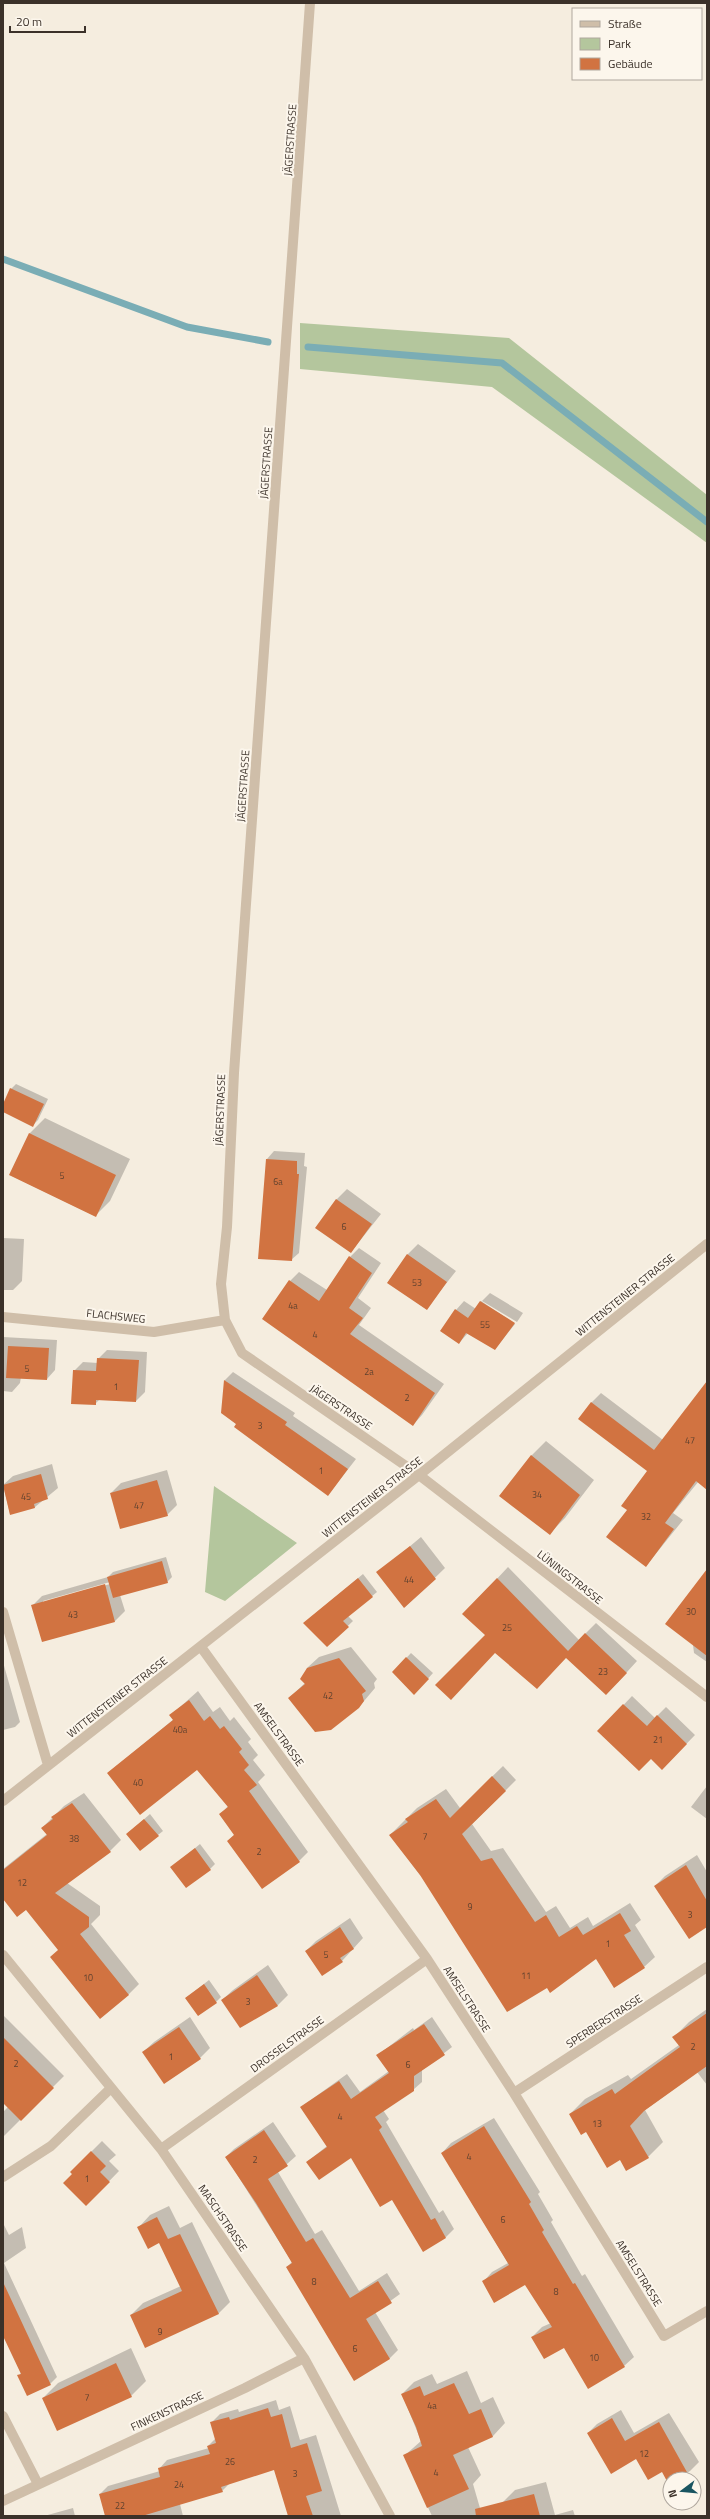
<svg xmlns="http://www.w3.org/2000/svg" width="710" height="2519" font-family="'Titillium Web',sans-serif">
	<rect width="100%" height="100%" fill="#f5eddf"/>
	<path fill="#b4c69d" d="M300 323 509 338 707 495V543L492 387 300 369Z
		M214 1486 297 1543 225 1601 205 1592Z"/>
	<path fill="#0003" fill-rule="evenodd" d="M16 1084 48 1099 38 1120 33 1125 3 1111 11 1089Z
		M45 1118 130 1159 110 1201 95 1216 10 1175 30 1133Z
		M274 1151 305 1153 304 1166 307 1167 299 1253 291 1260 267 1159Z
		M347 1189 381 1214 351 1252 336 1200Z
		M3 1238 24 1239 22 1281 13 1290H3Z
		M418 1244 456 1271 426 1309 388 1282 408 1254Z
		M359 1248 381 1263 358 1298 371 1308 359 1325 444 1384 422 1415 413 1425 290 1281 299 1272 327 1290 350 1257Z
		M490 1293 523 1313 517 1322 482 1301Z
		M464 1301 476 1309 481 1301 515 1324 495 1349 468 1333 459 1343 456 1310Z
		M3 1337 57 1340 55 1370 47 1379 21 1377 20 1383 12 1392 3 1391Z
		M107 1350 147 1352 145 1392 136 1401 100 1399 95 1404 74 1371 83 1362 98 1363V1359Z
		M233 1372 295 1413 293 1416 356 1459 328 1495 222 1413 225 1380Z
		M707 1385V1471L673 1513 683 1520 646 1566 628 1510 648 1470 591 1403 601 1393 663 1440Z
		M546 1441 594 1480 565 1518 550 1533 531 1456Z
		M52 1464 58 1488 35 1507 10 1514 3 1485 13 1476Z
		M167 1470 177 1505 167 1515 111 1493 121 1483Z
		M421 1537 445 1568 405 1607 378 1573Z
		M166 1557 172 1577 167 1582 120 1595 125 1611 115 1621 43 1641 32 1606 42 1596 108 1577 113 1572ZM110 1582V1584L43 1603V1601Z
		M508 1567 579 1640 596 1623 637 1661 617 1683 566 1657 486 1635 464 1614Z
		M363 1574 377 1592 348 1616 353 1621 327 1646 310 1618Z
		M707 1574V1662L694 1653 693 1645Z
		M351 1647 377 1679 374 1683 375 1688 359 1707 289 1698 305 1683 307 1668 319 1657Z
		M411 1653 433 1673 414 1694 393 1672Z
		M3 1662 20 1722 15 1727 3 1730Z
		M198 1691 213 1712 220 1707 230 1721 234 1717 251 1739 248 1742 258 1755 253 1760 265 1775 258 1782 308 1852 299 1861 228 1841 235 1834 220 1815 228 1806 197 1769 108 1773 174 1719 171 1715Z
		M632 1696 655 1718 666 1707 695 1735 662 1769 651 1758 599 1731Z
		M503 1766 516 1780 472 1824 491 1851 503 1848 546 1912 556 1906 570 1928 588 1917 593 1926 630 1903 641 1920 635 1925 655 1957 644 1967 597 1957 547 1986 420 1875 390 1835 417 1808 446 1789 460 1808Z
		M707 1786V1819L691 1807Z
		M84 1793 121 1840 110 1851 67 1883 100 1906V1915L91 1924 139 1984 128 1995 59 1949 26 1908 3 1897V1869L47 1834 42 1828 64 1806Z
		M150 1814 163 1831 158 1835 127 1834Z
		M200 1844 215 1864 210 1869 172 1867Z
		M697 1855 707 1872V1926L655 1886 665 1876Z
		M350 1918 363 1938 342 1961 306 1951 316 1941Z
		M268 1965 288 1995 278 2005 241 2027 222 2000 233 1990Z
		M209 1980 221 1997 216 2002 186 1998Z
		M707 2009V2085L697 2072 645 2110 663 2142 648 2157 620 2159 570 2114 585 2099 628 2075 631 2079 679 2045 674 2037 689 2022Z
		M3 2015 64 2076 3 2137V2112L8 2107 3 2102Z
		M190 2017 210 2048 200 2058 143 2052 154 2042Z
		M432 2017 452 2047 422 2070V2082L413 2090 383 2110 389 2119 386 2122 439 2213 443 2210 454 2229 446 2237 423 2250 393 2198 351 2156 307 2162 327 2146 301 2107 347 2074 360 2092 389 2071 378 2055 413 2028 414 2030Z
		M494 2118 540 2192 538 2194 553 2220 551 2222 582 2276 585 2274 634 2357 624 2366 532 2337 542 2327 551 2323 525 2284 483 2282 492 2272 508 2263 442 2153 451 2143Z
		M273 2122 296 2156 278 2172 315 2234 322 2230 359 2291 387 2273 400 2294 375 2312 398 2350 389 2359 287 2267 292 2262 226 2157 234 2149Z
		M102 2141 116 2155 109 2161 119 2171 86 2205 71 2172Z
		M169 2206 180 2228 192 2222 230 2302 218 2314 131 2315 143 2303 181 2286 160 2242 139 2227 150 2215Z
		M3 2223 9 2235 22 2227 26 2248 4 2263 57 2377 50 2384 19 2376 21 2373 3 2334Z
		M131 2348 146 2381 131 2396 43 2398 58 2383Z
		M467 2371 481 2403 493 2397 505 2423 493 2436 468 2447 481 2475 473 2484 482 2515 502 2503 515 2490 546 2482 555 2515 573 2510 575 2516H432L404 2456 421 2441 402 2394 414 2382 432 2374 437 2384Z
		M276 2400 279 2410 290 2406 300 2440 316 2435 341 2516H289L275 2469 231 2482 222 2491 180 2504 183 2516H106L100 2494 108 2486 160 2471 159 2469 167 2460 209 2448 208 2446 216 2438 211 2423 220 2414 238 2409 239 2412Z
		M621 2410 634 2433 669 2413 699 2462 690 2471 677 2479H670V2483L662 2470 588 2433 597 2424Z
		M73 2508 75 2516H44Z"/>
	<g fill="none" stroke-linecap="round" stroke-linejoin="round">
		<path stroke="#7aadb5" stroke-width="7" d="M3 259 187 327 268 342
			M308 347 502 363 707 522"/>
	</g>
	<path fill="#d17341" d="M10 1088 44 1104 33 1127 3 1112V1104Z
		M29 1133 116 1175 96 1217 9 1175Z
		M266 1159 297 1161V1174H299L292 1261 258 1259Z
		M336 1199 372 1224 351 1253 315 1228Z
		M407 1254 447 1282 427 1310 387 1283Z
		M349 1256 372 1273 349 1308 363 1318 350 1334 435 1393 413 1426 262 1319 289 1280 319 1301Z
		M480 1301 515 1323 495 1350 466 1333 459 1344 440 1331 455 1309 468 1318Z
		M8 1346 49 1348 47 1380 6 1378Z
		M97 1358 139 1360 136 1402 96 1400V1405L71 1404 73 1370 96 1371Z
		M224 1380 287 1422 285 1425 348 1469 328 1496 234 1427 236 1424 221 1413Z
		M707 1381V1490L696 1481 665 1523 674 1529 646 1567 606 1537 627 1510 621 1506 647 1471 578 1419 591 1402 654 1450Z
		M531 1455 580 1495 550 1535 499 1496Z
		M41 1474 48 1499 34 1504 35 1508 10 1515 3 1485Z
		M157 1480 168 1516 120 1529 110 1493Z
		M410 1546 436 1579 404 1608 376 1572Z
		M162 1561 168 1583 113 1598 107 1577Z
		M707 1569V1656L665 1624Z
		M358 1578 373 1597 343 1621 349 1627 327 1647 303 1623Z
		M497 1578 568 1651 585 1633 627 1673 606 1695 566 1658 537 1689 495 1653 451 1700 435 1685 485 1635 462 1614Z
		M105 1584 115 1622 42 1642 31 1605Z
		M406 1657 429 1679 414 1695 392 1672Z
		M339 1658 366 1691 362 1694 364 1701 359 1708 331 1730 315 1732 288 1698 305 1684 300 1679 307 1668Z
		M189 1700 204 1721 210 1716 220 1729 224 1726 242 1749 239 1752 249 1765 244 1770 257 1785 249 1791 300 1862 262 1889 227 1841 234 1835 219 1814 228 1807 197 1770 140 1815 107 1773 173 1720 169 1715Z
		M623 1704 647 1726 657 1715 687 1744 662 1770 651 1759 639 1771 597 1731Z
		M492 1776 506 1791 462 1834 481 1861 492 1858 535 1922 546 1915 559 1937 577 1926 583 1935 620 1913 631 1931 624 1935 645 1968 614 1988 596 1959 550 1993 547 1988 507 2012 420 1875 389 1835 408 1822 405 1819 436 1799 450 1818Z
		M72 1803 111 1852 55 1893 89 1917V1927L80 1934 129 1995 100 2019 50 1957 58 1950 26 1910 17 1917 3 1899V1870L47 1835 41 1828 53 1819 51 1817Z
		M144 1819 159 1836 140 1851 126 1834Z
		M195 1848 211 1870 186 1888 170 1867Z
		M686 1865 707 1901V1927L689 1939 654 1886Z
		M340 1927 354 1949 340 1958 343 1962 322 1976 305 1951Z
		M257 1975 278 2006 240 2028 221 2000Z
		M204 1984 217 2003 198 2016 185 1998Z
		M707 2013V2066L644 2111 630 2126 649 2158 626 2171 620 2160 607 2168 586 2132 581 2135 569 2114 612 2089 615 2094 680 2047 672 2037Z
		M424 2024 445 2055 414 2076V2091L375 2117 382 2127 379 2130 431 2220 435 2218 446 2238 423 2252 392 2200 380 2207 351 2158 319 2180 306 2162 327 2147 300 2107 339 2081 351 2099 389 2073 376 2055Z
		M179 2027 201 2059 164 2084 142 2052Z
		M3 2037 54 2088 21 2121 3 2103Z
		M484 2126 531 2202 529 2204 544 2230 542 2232 573 2284 575 2283 625 2367 588 2389 564 2348 544 2359 531 2337 552 2327 525 2285 494 2303 482 2281 509 2265 441 2153Z
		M264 2130 288 2166 268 2179 306 2242 313 2238 350 2298 378 2281 392 2303 366 2319 390 2359 354 2381 286 2267 292 2263 256 2203 225 2157Z
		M91 2151 106 2166 100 2172 110 2182 86 2206 63 2183 72 2174 70 2172Z
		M157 2217 168 2239 180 2234 219 2314 145 2348 130 2315 182 2291 159 2243 148 2249 137 2227Z
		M3 2282 51 2385 27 2396 17 2375 21 2374 3 2336Z
		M116 2363 132 2397 57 2431 42 2398Z
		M454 2383 469 2414 481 2409 493 2437 453 2455 469 2489 427 2508 403 2455 422 2446 416 2427 401 2394 420 2386 424 2396Z
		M268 2408 271 2417 282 2414 291 2448 307 2443 322 2491 306 2496 313 2516H288L274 2470 221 2487 223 2492 142 2516H105L99 2494 160 2477 158 2468 210 2454 207 2446 216 2443 210 2422 229 2417 230 2420Z
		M612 2418 625 2441 659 2422 688 2474 679 2479H670L669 2485 662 2472 648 2480 636 2459 611 2474 587 2433Z
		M534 2494 540 2516H476L475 2509Z"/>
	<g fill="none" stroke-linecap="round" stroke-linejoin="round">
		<path stroke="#cfbea9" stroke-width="10" d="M310 3 234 1073 227 1227 221 1284 225 1320 242 1353 419 1475 707 1697
			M3 1317 154 1332 225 1320
			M3 1612 48 1765
			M201 1647 427 1959 514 2093 664 2336 707 2311
			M3 1801 419 1475 707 1244
			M3 1955 161 2149 304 2358 390 2516
			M514 2093 707 1967
			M161 2149 427 1959
			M3 2177 51 2146 111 2088
			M3 2416 38 2484
			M3 2501 245 2388 304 2358"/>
	</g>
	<g text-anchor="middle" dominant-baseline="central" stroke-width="4" stroke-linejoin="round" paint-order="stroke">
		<g font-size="9" fill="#60422f">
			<text x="62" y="1175">5</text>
			<text x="278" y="1181">6a</text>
			<text x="344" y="1226">6</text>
			<text x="417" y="1282">53</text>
			<text x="293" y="1305">4a</text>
			<text x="485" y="1324">55</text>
			<text x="315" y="1334">4</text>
			<text x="27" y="1368">5</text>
			<text x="369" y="1371">2a</text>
			<text x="116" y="1386">1</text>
			<text x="407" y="1397">2</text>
			<text x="260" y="1425">3</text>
			<text x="690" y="1440">47</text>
			<text x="321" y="1470">1</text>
			<text x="537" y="1494">34</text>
			<text x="26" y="1496">45</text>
			<text x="139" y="1505">47</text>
			<text x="646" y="1516">32</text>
			<text x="409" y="1579">44</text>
			<text x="691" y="1611">30</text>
			<text x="73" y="1614">43</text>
			<text x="507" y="1627">25</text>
			<text x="603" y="1671">23</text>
			<text x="328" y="1695">42</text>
			<text x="180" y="1729">40a</text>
			<text x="658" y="1739">21</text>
			<text x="138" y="1782">40</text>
			<text x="425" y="1836">7</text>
			<text x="74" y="1838">38</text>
			<text x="259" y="1851">2</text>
			<text x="22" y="1882">12</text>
			<text x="470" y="1906">9</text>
			<text x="690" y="1914">3</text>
			<text x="608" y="1943">1</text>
			<text x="326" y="1954">5</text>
			<text x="526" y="1975">11</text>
			<text x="88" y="1977">10</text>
			<text x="248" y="2001">3</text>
			<text x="693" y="2046">2</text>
			<text x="171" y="2056">1</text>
			<text x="16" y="2063">2</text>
			<text x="408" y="2064">6</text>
			<text x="340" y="2116">4</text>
			<text x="597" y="2123">13</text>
			<text x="469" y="2156">4</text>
			<text x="255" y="2159">2</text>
			<text x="87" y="2178">1</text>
			<text x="503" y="2219">6</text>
			<text x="314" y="2281">8</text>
			<text x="556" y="2291">8</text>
			<text x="160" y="2331">9</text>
			<text x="355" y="2348">6</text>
			<text x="594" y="2357">10</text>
			<text x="87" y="2397">7</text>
			<text x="432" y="2405">4a</text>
			<text x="644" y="2453">12</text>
			<text x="230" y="2461">26</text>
			<text x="436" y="2472">4</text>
			<text x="295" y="2473">3</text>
			<text x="179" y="2484">24</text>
			<text x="120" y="2505">22</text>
		</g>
		<g font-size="11" fill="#3b3129" stroke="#fcf6ec">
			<text transform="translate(290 140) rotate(-86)">JÄGERSTRASSE</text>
			<text transform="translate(266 463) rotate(-86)">JÄGERSTRASSE</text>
			<text transform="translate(243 786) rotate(-86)">JÄGERSTRASSE</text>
			<text transform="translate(220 1110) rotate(-88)">JÄGERSTRASSE</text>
			<text transform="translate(625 1295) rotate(-39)">WITTENSTEINER STRASSE</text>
			<text transform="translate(116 1316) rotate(6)">FLACHSWEG</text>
			<text transform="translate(341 1407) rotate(34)">JÄGERSTRASSE</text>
			<text transform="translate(372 1497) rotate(-38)">WITTENSTEINER STRASSE</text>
			<text transform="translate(570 1577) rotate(38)">LÜNINGSTRASSE</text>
			<text transform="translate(117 1697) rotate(-38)">WITTENSTEINER STRASSE</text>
			<text transform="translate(279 1734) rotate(54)">AMSELSTRASSE</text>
			<text transform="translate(467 1999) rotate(57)">AMSELSTRASSE</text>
			<text transform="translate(604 2021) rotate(-33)">SPERBERSTRASSE</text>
			<text transform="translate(287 2044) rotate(-36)">DROSSELSTRASSE</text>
			<text transform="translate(223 2218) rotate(56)">MASCHSTRASSE</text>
			<text transform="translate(639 2273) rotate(58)">AMSELSTRASSE</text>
			<text transform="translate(167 2411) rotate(-25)">FINKENSTRASSE</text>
		</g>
	</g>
	<rect width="710" height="2519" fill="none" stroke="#3b3129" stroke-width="8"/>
	<rect x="572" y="8" width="130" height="72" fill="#fcf6ec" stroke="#afa79e"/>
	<rect x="580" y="21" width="20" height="6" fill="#cfbea9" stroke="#afa79e"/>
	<text x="608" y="28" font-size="12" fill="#3b3129">Straße</text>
	<rect x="580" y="38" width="20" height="12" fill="#b4c69d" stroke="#afa79e"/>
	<text x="608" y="48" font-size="12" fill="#3b3129">Park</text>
	<rect x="580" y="58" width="20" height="12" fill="#d17341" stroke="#afa79e"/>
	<text x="608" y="68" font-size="12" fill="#3b3129">Gebäude</text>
	<g transform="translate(682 2491) rotate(254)"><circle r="19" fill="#fcf6ec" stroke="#afa79e"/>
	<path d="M0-3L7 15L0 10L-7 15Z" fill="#1a5561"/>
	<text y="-6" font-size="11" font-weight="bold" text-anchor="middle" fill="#3b3129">N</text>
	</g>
	<path d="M10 26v6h75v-6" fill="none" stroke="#3b3129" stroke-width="2"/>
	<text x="16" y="26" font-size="12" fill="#3b3129" stroke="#fcf6ec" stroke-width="3" paint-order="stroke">20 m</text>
</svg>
